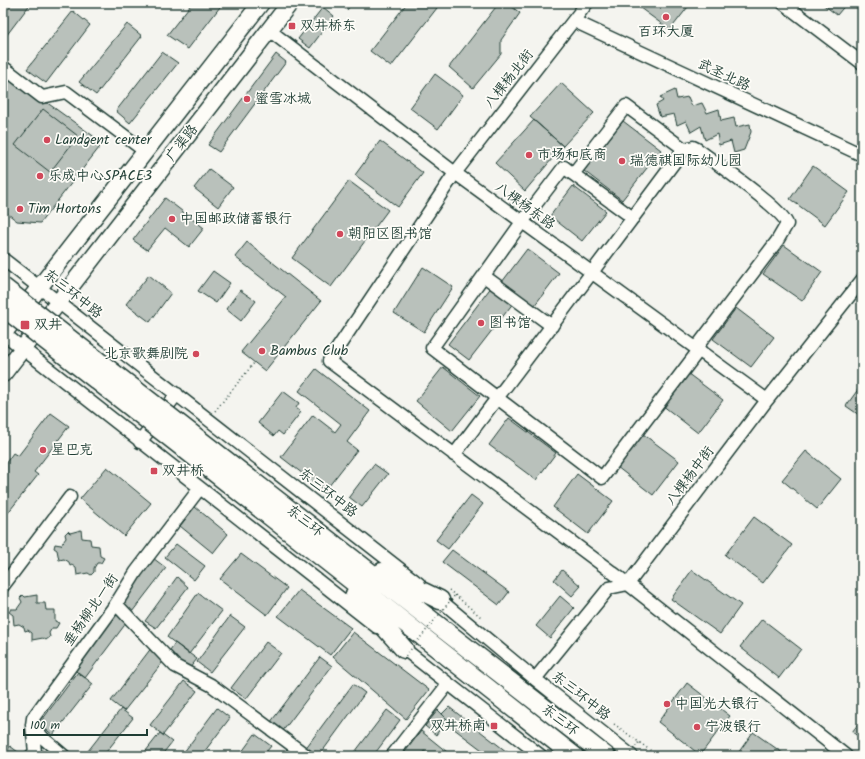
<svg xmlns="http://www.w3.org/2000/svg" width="865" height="759" font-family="Kalam,'LXGW WenKai TC',sans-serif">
	<rect width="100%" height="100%" fill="#f4f4ef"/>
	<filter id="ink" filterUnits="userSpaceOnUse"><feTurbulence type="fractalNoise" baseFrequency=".025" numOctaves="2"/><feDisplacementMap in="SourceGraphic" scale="8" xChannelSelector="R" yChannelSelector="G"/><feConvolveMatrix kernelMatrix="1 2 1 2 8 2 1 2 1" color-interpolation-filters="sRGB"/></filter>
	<g filter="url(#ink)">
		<path fill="#b9c1bb" stroke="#1f3d34" d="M6 3H31L3 40V6Z
			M192 3H223L188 49 167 35Z
			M338 3H352L347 10Z
			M407 3H430L437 8 391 67 370 51Z
			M499 3H507L520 13 501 40V54L473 88 449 67Z
			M637 3H691L670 30 636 5Z
			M821 3H847L837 15Z
			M323 7 334 16 310 48 298 39Z
			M73 11 90 25 46 83 27 69Z
			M127 24 142 36 96 95 79 82Z
			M162 52 178 63 130 123 116 111Z
			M276 54 286 62 219 152 208 145Z
			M3 71 103 143 40 223 17 221 3 210Z
			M435 74 463 95 438 129 410 108Z
			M561 83 594 113 563 146 530 117Z
			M675 90 677 99 688 97 692 106 702 103 707 113 719 109 721 121 734 118 736 127 750 124 751 132 744 150 734 153 731 141 719 145 717 134 705 140 701 126 691 132 686 121 677 125 674 114 660 117 656 105 663 101 660 97Z
			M43 109 78 136 50 172 15 145Z
			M534 120 563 146 525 191 495 163Z
			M623 121 661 150 622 200 584 171Z
			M380 141 423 173 398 207 355 175Z
			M813 166 849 192 825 225 790 199Z
			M209 169 233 187 218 207 194 188Z
			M349 181 388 210 331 287 292 258Z
			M573 186 606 211 582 241 550 216Z
			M165 198 204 228 189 247 165 228 147 250 133 240Z
			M247 242 321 301 265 371 241 352 286 297 235 257Z
			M784 245 822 272 802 301 763 274Z
			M527 249 559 273 531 310 499 286Z
			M423 267 453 287 424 332 394 313Z
			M213 271 230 283 216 303 198 291Z
			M149 275 171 293 150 322 126 304Z
			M492 286 514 302 469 360 448 344Z
			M240 290 256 301 241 321 226 309Z
			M736 308 774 337 751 367 713 339Z
			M443 367 480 396 452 431 416 401Z
			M316 369 370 411 347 442 357 450 325 491 281 457 313 415 335 432 341 424 299 391Z
			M687 373 723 400 698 433 662 405Z
			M862 384V417L846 406Z
			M283 391 299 403 296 408 301 412 283 435 278 431 274 436 258 423Z
			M51 413 69 426 34 472 38 475 3 519V467L13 453 18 456Z
			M509 418 556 453 536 480 489 445Z
			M643 434 679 461 653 495 617 467Z
			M806 451 841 479 817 509 782 480Z
			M374 464 388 474 362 507 349 497Z
			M107 467 151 503 124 536 80 499Z
			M577 474 613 501 588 534 553 507Z
			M471 495 483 504 448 549 436 540Z
			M195 507 228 534 213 553 180 526Z
			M754 517 792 545 763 583 725 555Z
			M81 530 82 538 90 539 91 545 99 546 100 556 104 558 101 563H97L94 568V572L91 575 88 573 77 575 76 568 72 565 70 566 69 562 64 559 59 560 57 550 54 548 55 544 61 545 66 538 65 534 68 531 70 533Z
			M176 544 205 566 194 580 165 557Z
			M452 550 509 592 499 605 442 562Z
			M241 554 287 588 267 615 220 579Z
			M153 558 166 568 132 612 119 603Z
			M562 570 581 586 572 596 554 580Z
			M692 570 741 605 720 634 671 599Z
			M177 577 188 587 156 628 145 621Z
			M299 590 351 628 330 655 278 616Z
			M198 593 222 611 189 654 167 637Z
			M23 595 25 597 37 595V603H45L46 610H55V621L59 623 56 628H52L49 633 50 637 46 640 43 638 32 640V633L28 630 25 631 24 627 19 624 14 625 13 615 9 612 11 609H17L22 602 20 598Z
			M560 596 574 608 550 638 536 626Z
			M113 612 127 622 85 678 72 668Z
			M230 616 245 627 210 672 197 662Z
			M762 619 801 649 779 678 740 647Z
			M353 632 429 690 406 719 333 657Z
			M266 642 281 653 246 699 231 688Z
			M175 643 197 659 185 674 165 657Z
			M152 647 166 658 124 711 111 701Z
			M320 657 332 666 282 732 270 723Z
			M78 672 93 684 53 735 39 724Z
			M184 681 197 691 163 735 150 725Z
			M687 683 730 716 700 755 658 722Z
			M353 684 365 693 319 756H314L305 749Z
			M449 707 511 755 510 756H490L445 722 447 719 442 714Z
			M217 708 230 718 201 756H190L184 752Z
			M121 709 133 718 103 756H84Z
			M387 710 400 720 373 756H352Z
			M438 710 447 719 436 735 425 726Z
			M862 719V739L852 732Z
			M421 731 447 752 444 756H431L424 751 421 756H402Z
			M753 732 787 756H736Z
			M160 733 172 742 161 756H142Z
			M255 734 271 746 263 756H239Z
			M10 746 22 755V756H3Z"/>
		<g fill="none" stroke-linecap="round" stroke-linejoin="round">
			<g stroke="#1f3d34" stroke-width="15">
				<path id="minor" d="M587 3 455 173 329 361 628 584 846 756
					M783 3 862 63
					M574 21 862 155
					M269 30 455 173 767 400
					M3 67 42 97 66 92 146 152
					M684 149 693 147 697 149C713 161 783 209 787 224L777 241 696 348
					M573 174 564 167 522 222 432 348 602 478 699 350
					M3 259 419 584
					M484 276 552 326
					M3 333 377 627
					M140 442 177 394
					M454 455C531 353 608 252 684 149L626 106 573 174 633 218
					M3 586 70 497
					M434 595 535 679 632 756
					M116 604 175 666 211 685 307 756
					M399 645 541 756
					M535 679 609 588 628 584 767 400 862 280
					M32 725 43 738 64 756
					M31 756 35 752 32 725 33 718 116 604 136 572 200 488
					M392 756 448 684"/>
			</g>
			<g stroke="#1f3d34" stroke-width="19">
				<path id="major" d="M3 334 261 3
					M3 374 290 3"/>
			</g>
			<g stroke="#1f3d34" stroke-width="21">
				<path id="highway" d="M214 451 606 756
					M205 465 574 756
					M382 572 440 600
					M355 594 404 649"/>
			</g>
			<path stroke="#1f3d34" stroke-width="1.5" stroke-dasharray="1 3" stroke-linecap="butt" d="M215 411 254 363
				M449 590 481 617
				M614 724 658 756"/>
			<use href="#minor" stroke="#fdfcf7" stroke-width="12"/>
			<use href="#major" stroke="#fdfcf7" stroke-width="16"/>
			<use href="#highway" stroke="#fdfcf7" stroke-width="18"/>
			<g stroke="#1f3d34" stroke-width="21" stroke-linecap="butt">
				<path id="highway-bridge" d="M3 287 214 451
					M3 307 205 465"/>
			</g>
			<path stroke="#1f3d34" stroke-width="1.5" stroke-dasharray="1 3" stroke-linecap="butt" d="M403 659 455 595
				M628 756 639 742"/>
			<use href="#highway-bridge" stroke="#fdfcf7" stroke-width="18"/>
		</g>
	</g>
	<g fill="#d1495b" stroke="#fdfcf7" stroke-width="1.5">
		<circle cx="666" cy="17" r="4"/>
		<rect x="288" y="22" width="8" height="8" rx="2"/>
		<circle cx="247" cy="99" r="4"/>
		<circle cx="47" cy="140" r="4"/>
		<circle cx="529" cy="155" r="4"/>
		<circle cx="622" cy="161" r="4"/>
		<circle cx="40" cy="176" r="4"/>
		<circle cx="20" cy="209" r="4"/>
		<circle cx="172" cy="219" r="4"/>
		<circle cx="340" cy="234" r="4"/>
		<circle cx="481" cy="323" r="4"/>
		<rect x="20" y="320" width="10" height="10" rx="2"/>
		<circle cx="262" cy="351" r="4"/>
		<circle cx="196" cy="354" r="4"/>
		<circle cx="43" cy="450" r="4"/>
		<rect x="150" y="467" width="8" height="8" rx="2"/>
		<circle cx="667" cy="704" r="4"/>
		<rect x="490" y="722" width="8" height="8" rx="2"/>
		<circle cx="697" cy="727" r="4"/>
	</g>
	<g text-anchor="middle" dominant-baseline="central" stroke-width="3.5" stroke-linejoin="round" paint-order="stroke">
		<g font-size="14" fill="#1f3d34" stroke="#fdfcf7" text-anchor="start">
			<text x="300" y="26">双井桥东</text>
			<text x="666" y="32" text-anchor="middle">百环大厦</text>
			<text x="255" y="99">蜜雪冰城</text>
			<text x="55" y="140">Landgent center</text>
			<text x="537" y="155">市场和底商</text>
			<text x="630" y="161">瑞德祺国际幼儿园</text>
			<text x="48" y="176">乐成中心SPACE3</text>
			<text x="28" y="209">Tim Hortons</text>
			<text x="180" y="219">中国邮政储蓄银行</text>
			<text x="348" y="234">朝阳区图书馆</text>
			<text x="489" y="323">图书馆</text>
			<text x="34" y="325">双井</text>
			<text x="270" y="351">Bambus Club</text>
			<text x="188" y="354" text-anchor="end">北京歌舞剧院</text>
			<text x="51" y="450">星巴克</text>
			<text x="162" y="471">双井桥</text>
			<text x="675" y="704">中国光大银行</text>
			<text x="486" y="726" text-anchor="end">双井桥南</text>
			<text x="705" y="727">宁波银行</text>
		</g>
		<g font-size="14" fill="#1f3d34" stroke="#fdfcf7">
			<text transform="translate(724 75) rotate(25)">武圣北路</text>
			<text transform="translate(509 79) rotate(-52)">八棵杨北街</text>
			<text transform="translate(182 143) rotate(-52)">广渠路</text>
			<text transform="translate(525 206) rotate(36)">八棵杨东路</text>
			<text transform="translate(73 294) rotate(38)">东三环中路</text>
			<text transform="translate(690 476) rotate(-53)">八棵杨中街</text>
			<text transform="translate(328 493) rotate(38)">东三环中路</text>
			<text transform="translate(305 521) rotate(38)">东三环</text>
			<text transform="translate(91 610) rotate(-55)">垂杨柳北一街</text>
			<text transform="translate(581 696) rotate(38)">东三环中路</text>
			<text transform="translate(560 720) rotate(38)">东三环</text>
		</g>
	</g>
	<rect width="865" height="759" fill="none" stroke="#fdfcf7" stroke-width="16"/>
	<rect x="8" y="8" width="849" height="743" fill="none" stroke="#1f3d34" stroke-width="1.5" filter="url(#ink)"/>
	<path d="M24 729v6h123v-6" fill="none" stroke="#1f3d34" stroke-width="2"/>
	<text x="30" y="729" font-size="12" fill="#1f3d34" stroke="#fdfcf7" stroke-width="3" paint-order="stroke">100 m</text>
</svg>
